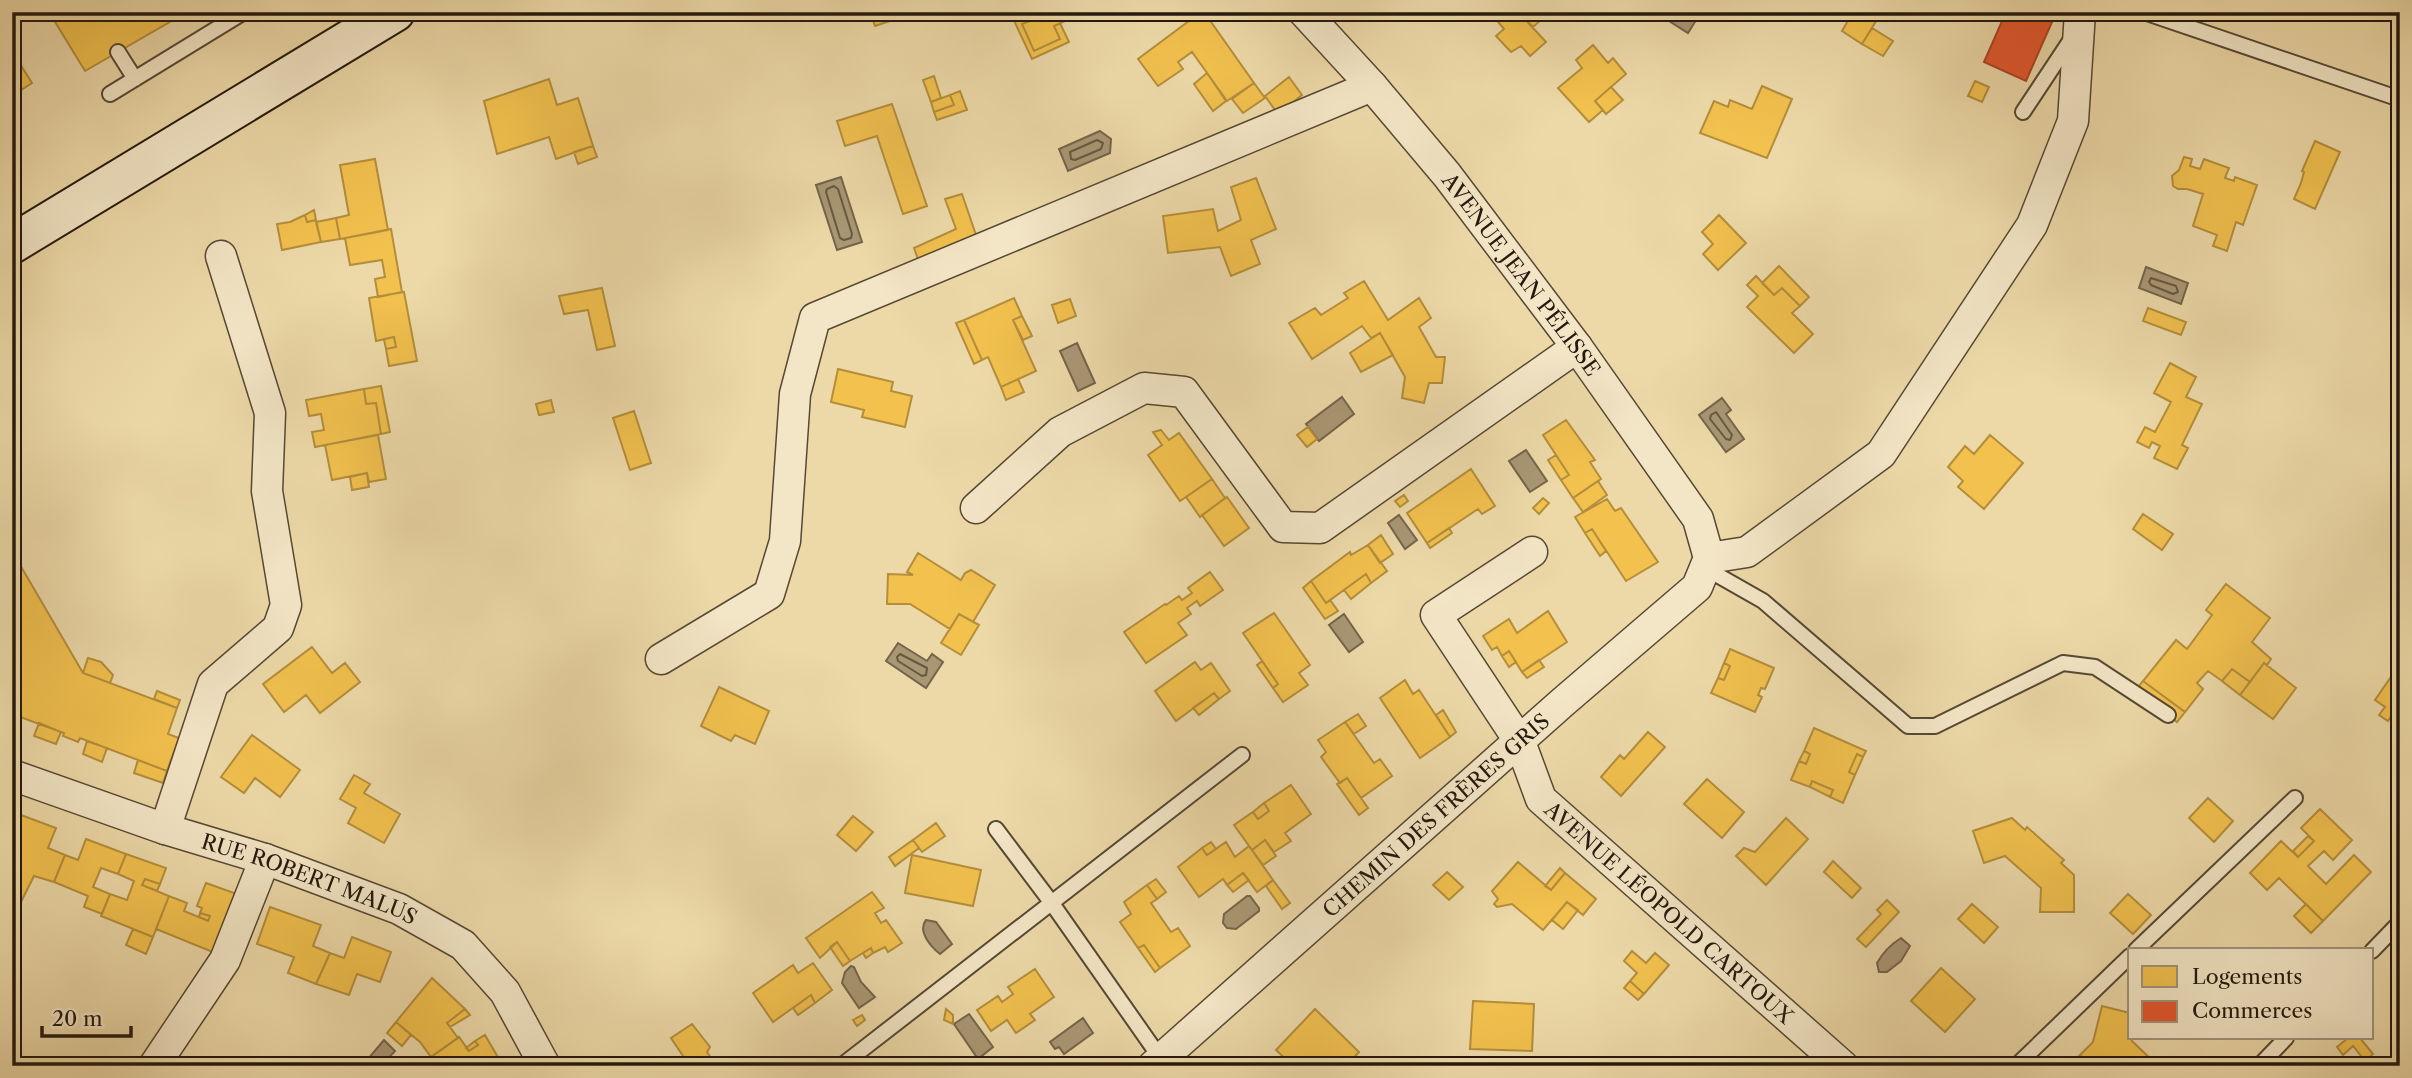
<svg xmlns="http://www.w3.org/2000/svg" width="2412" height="1078" font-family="'Libre Caslon Text',serif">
	<rect width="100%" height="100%" fill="#edd9a8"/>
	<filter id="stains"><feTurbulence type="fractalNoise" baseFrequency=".00286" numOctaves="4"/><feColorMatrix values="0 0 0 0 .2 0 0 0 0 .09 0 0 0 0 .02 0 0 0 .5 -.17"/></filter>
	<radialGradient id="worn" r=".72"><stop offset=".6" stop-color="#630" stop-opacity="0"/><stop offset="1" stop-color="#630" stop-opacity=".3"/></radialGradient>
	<path fill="#a99774" stroke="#74644b" stroke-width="2" d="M1655 12H1701L1688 33Z
		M1100 131 1111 139 1110 153 1068 171 1059 149Z
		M841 177 862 242 837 250 816 185Z
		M2146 267 2188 283 2181 304 2139 288Z
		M1077 343 1095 383 1078 391 1060 351Z
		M1342 397 1354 414 1319 441 1306 424Z
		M1722 398 1731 410 1726 414 1744 439 1726 452 1699 415Z
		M1526 450 1547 481 1530 492 1509 461Z
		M1399 515 1417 540 1405 549 1388 523Z
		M1344 614 1363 642 1349 652 1329 625Z
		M898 643 927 661 932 654 943 662 926 688 886 661Z
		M1247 896H1250L1259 908V911L1236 929 1227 928 1223 923 1224 914Z
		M926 920 936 922 952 944 940 954C931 947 917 931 926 920Z
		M1901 938 1910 946 1901 961 1887 972H1879L1877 963C1883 952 1890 945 1901 938Z
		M851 966 854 967 861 982 875 997 859 1008 842 983 845 972Z
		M969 1014 993 1047 978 1059 954 1024Z
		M1083 1018 1093 1033 1064 1054 1059 1047 1055 1049 1050 1042Z
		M384 1040 395 1051 381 1066H362Z"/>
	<path fill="#f2c14e" stroke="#b48e3b" stroke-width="2" d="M49 12H187L85 71Z
		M870 12H901L902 17 875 26Z
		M1010 12H1026L1030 21 1022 24 1034 51 1060 39 1054 26 1060 23 1069 42 1032 59Z
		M1026 12H1081L1082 13 1054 26 1060 39 1034 51 1022 24 1030 21Z
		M1201 12H1204L1254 83 1227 101 1192 52 1178 62 1183 69 1158 86 1138 59Z
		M1490 12H1524L1521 15 1546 42 1530 56 1521 46 1511 52 1496 36 1504 29Z
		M1524 12H1549V13L1533 27 1521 15Z
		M1853 12 1881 13 1862 44 1842 31Z
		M1872 28 1893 41 1883 56 1862 44Z
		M1593 45 1608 63 1613 58 1626 74 1595 101 1603 110 1589 122 1558 88 1582 68 1576 60Z
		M12 51 32 83 12 96Z
		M1207 73 1226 101 1213 111 1194 84Z
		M934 76 941 98 931 102 923 80Z
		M1289 77 1302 95 1278 114 1265 96Z
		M549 79 557 105 578 98 593 146 556 159 549 137 497 154 484 101Z
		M1975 81 1989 87 1982 102 1968 96Z
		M1254 83 1265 98 1243 113 1232 99Z
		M1762 86 1792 99 1767 158 1700 133 1714 101 1728 107 1730 100 1752 109Z
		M1611 87 1623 100 1606 114 1595 101Z
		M960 91 967 110 937 120 934 112 954 105 950 95Z
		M950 95 954 105 934 112 931 102Z
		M892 104 927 206 903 214 877 136 845 146 837 121Z
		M2315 141 2340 152 2315 209 2294 199 2301 183 2304 172 2302 171Z
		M593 146 597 157 578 164 574 152Z
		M2184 157 2192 159 2190 166 2200 169 2204 159 2229 168 2225 178 2234 181 2235 177 2257 185 2243 225 2236 222 2227 251 2213 246 2217 235 2193 226 2203 194 2187 189H2178L2173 186 2172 176 2179 170Z
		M375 159 388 230 340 239 336 218 349 215 340 165Z
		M1256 178 1276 229 1251 240 1260 264 1231 276 1220 247 1168 253 1163 216 1213 209 1218 231 1241 220 1231 187Z
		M962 194 977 238 919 262 914 248 956 229 945 199Z
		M314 210 316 220 307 222 305 215Z
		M305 215 307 222 316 220 321 242 282 250 277 224 290 222Z
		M1719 215 1746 243 1718 270 1703 254 1713 244 1702 232Z
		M336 218 340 239 321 242 316 222Z
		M391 229 402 292 378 297 375 279 385 277 382 260 350 265 345 238Z
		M1779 266 1809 297 1800 306 1782 288 1774 295 1762 283Z
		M1756 276 1774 295 1782 288 1800 306 1792 313 1813 334 1794 353 1747 307 1758 296 1747 285Z
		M1364 281 1388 320 1419 298 1431 318 1419 327 1436 357H1445L1442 383H1429L1424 403 1402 398 1405 377 1380 333 1371 338 1362 326 1312 359 1289 323 1315 308 1321 315 1348 298 1344 293Z
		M602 288 615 346 597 350 588 310 564 314 559 296Z
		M404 292 417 361 389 366 386 349 396 347 394 337 376 341 369 298Z
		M1014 298 1022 316 1013 320 1036 371 1001 387 988 357 982 360 964 320Z
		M1070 299 1076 316 1058 323 1052 305Z
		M2148 308 2186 322 2181 335 2143 321Z
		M1022 316 1032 336 1023 340 1013 320Z
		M964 320 982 360 974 364 956 323Z
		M1380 333 1393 355 1361 372 1350 353Z
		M394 337 396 347 386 349 384 339Z
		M2170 363 2196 377 2186 397 2202 404 2182 445 2188 448 2177 469 2154 458 2160 446 2152 442 2149 448 2137 442 2145 427 2155 432 2171 402 2154 393Z
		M838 369 893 382 891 391 912 396 905 427 862 417 864 410 831 402Z
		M1018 379 1024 392 1006 400 1001 387Z
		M381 386 390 432 381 434 376 403 366 404 364 389Z
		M364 389 366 404 376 403 381 434 315 447 312 432 324 430 321 414 309 416 306 400Z
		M551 400 554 412 539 415 536 404Z
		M634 411 651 463 630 470 613 418Z
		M1566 420 1595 460 1590 462 1601 479 1573 498 1561 480 1569 475 1543 435Z
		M1308 427 1317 439 1307 447 1297 435Z
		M1161 430 1169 440 1179 433 1212 479 1180 501 1148 455 1162 445 1153 432Z
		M378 435 386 479 369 482 367 473 332 480 325 445Z
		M1990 435 2023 463 1984 509 1958 487 1963 481 1948 467 1965 446 1974 454Z
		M1556 455 1569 475 1561 480 1548 460Z
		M1471 469 1495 506 1482 514 1478 509 1427 543 1407 513Z
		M367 473 369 487 352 490 350 477Z
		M1212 479 1225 498 1200 517 1186 497Z
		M1598 481 1607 495 1583 512 1573 498Z
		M1404 495 1408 501 1400 507 1395 501Z
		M1227 497 1249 528 1224 546 1202 515Z
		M1543 498 1549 503 1539 514 1533 508Z
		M1607 499 1615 511 1621 508 1658 562 1626 581 1592 529 1585 533 1575 517Z
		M2143 514 2173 534 2162 550 2133 529Z
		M1449 528 1452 533 1430 548 1427 543Z
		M1592 529 1606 551 1600 556 1585 533Z
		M1381 535 1393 554 1380 563 1368 545Z
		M1368 545 1387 571 1371 583 1366 574 1326 603 1311 581 1350 552 1351 555Z
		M12 551 83 673 177 708 168 734 179 738 167 771 80 738 78 742 63 736 64 733 12 714Z
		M918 553 961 580 965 573 971 570 995 585 973 622 959 614 950 629 910 604H887L888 574 913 575 907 572Z
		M1210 572 1223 590 1200 606 1197 601 1187 608 1191 614 1178 623 1187 635 1146 663 1124 632 1165 604 1166 605 1179 596 1182 600 1192 593 1188 588Z
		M1366 574 1371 583 1351 599 1344 590Z
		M1311 581 1326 603 1330 600 1338 611 1325 619 1303 588Z
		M2226 584 2270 618 2252 642 2271 659 2267 665 2264 663 2250 682 2232 669 2222 681 2208 671 2197 683 2203 689 2185 712 2143 681 2176 640 2187 649 2212 615 2206 610Z
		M1548 611 1567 642 1522 672 1509 651 1502 656 1497 647 1492 650 1483 636 1509 619 1517 633Z
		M1274 613 1310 665 1299 673 1308 685 1283 702 1273 688 1278 684 1243 633Z
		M959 614 979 625 961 655 941 643Z
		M312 647 332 673 345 663 360 682 320 713 306 695 284 712 263 684Z
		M1730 649 1774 668 1765 689 1761 688 1758 695 1762 697 1755 712 1711 693 1718 678 1724 680 1730 666 1724 663Z
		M1509 651 1516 662 1509 667 1502 656Z
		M88 658 101 662 113 675 110 683 83 673Z
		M1539 660 1544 667 1527 678 1522 672Z
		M1262 661 1278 684 1273 688 1257 665Z
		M1195 662 1201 670 1211 663 1230 691 1219 699 1214 693 1176 721 1155 691Z
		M1724 663 1730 666 1724 680 1718 678Z
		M2264 663 2296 688 2273 719 2240 695Z
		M2232 669 2250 682 2240 695 2222 681Z
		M2393 674 2400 679V692L2395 698 2400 702 2388 721 2379 715 2385 707 2375 700Z
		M1405 680 1413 694 1419 690 1450 737 1420 758 1380 698Z
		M2143 681 2185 712 2177 722 2136 690Z
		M719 687 769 711 755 744 735 735 731 741 701 726Z
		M157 691 180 700 177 708 154 699Z
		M1214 693 1219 699 1199 715 1193 708Z
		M1443 710 1456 732 1450 737 1436 715Z
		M1358 714 1366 726 1354 734 1345 722Z
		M1345 722 1374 763 1380 759 1392 776 1361 798 1347 778 1340 783 1321 757 1326 752 1318 740Z
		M39 723 61 732 56 744 34 736Z
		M1814 728 1866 751 1863 757 1857 754 1849 772 1855 775 1843 803 1830 797 1833 790 1812 781 1810 787 1791 780 1799 761 1806 764 1810 754 1804 751Z
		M1648 732 1665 747 1621 796 1601 777 1620 755 1624 759Z
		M252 735 300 770 280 797 255 778 244 793 221 777Z
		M87 741 107 748 102 762 83 754Z
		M1804 751 1810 754 1806 764 1799 761Z
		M1857 754 1863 757 1855 775 1849 772Z
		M138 760 167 771 163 783 134 773Z
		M354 775 370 784 364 793 400 814 384 843 348 823 356 808 340 799Z
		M1347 778 1368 808 1359 815 1337 784Z
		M1707 779 1744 812 1722 838 1684 804Z
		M1812 781 1833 790 1830 797 1810 787Z
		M1291 785 1311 814 1285 833 1291 841 1274 852 1265 840 1252 850 1234 825 1253 812 1258 819 1269 811 1264 803Z
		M2208 798 2233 821 2214 842 2189 818Z
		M1264 803 1269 811 1258 819 1253 812Z
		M2320 809 2352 840 2333 860 2324 851 2308 866 2326 884 2354 855 2371 872 2323 921 2279 878 2267 890 2250 873 2281 841 2298 857 2314 841 2301 828Z
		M21 815 56 828 48 848 65 855 54 882 34 876 21 902 12 898V833Z
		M853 816 873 832 856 851 837 835Z
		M1786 818 1808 839 1766 885 1736 856 1744 848 1755 852Z
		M2012 818 2025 830 2027 827 2064 860 2061 863 2074 875V912H2040L2041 888 2005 856 1984 863 1973 831Z
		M936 823 945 836 922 852 913 840Z
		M2308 836 2314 841 2298 857 2293 851Z
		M86 839 126 854 118 874 101 868 93 887 110 894 102 914 84 907 88 896 54 882 65 855 78 860Z
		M913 840 919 848 895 866 889 857Z
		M1265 840 1276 856 1263 865 1252 850Z
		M1211 842 1216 849 1207 855 1202 848Z
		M1226 842 1235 857 1249 846 1273 880 1257 892 1243 873 1227 885 1223 879 1199 897 1178 867 1202 848 1207 855Z
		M126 854 166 868 160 884 145 879 142 885 169 896 153 937 101 916 110 894 127 900 134 881 118 874Z
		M912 855 981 870 973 906 905 893Z
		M1833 861 1861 888 1852 898 1824 872Z
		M1518 862 1551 890 1565 873 1596 899 1583 915 1567 902 1543 930 1512 904 1497 907 1494 904 1498 899 1492 891Z
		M1560 868 1565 873 1551 890 1545 886Z
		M1447 872 1463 887 1449 900 1433 885Z
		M1243 873 1249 880 1233 892 1227 885Z
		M145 879 160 884 157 891 142 885Z
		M1156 879 1166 892 1157 899 1147 885Z
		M1273 880 1290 903 1282 909 1266 886Z
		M206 883 237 894 215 953 156 929 169 896 187 903 184 911 208 921 210 916 200 913 202 908 197 906Z
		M1147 885 1157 899 1151 903 1171 932 1178 928 1190 946 1160 968 1144 945 1138 948 1120 922 1131 914 1124 902Z
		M872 892 884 908 875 913 881 923 886 920 902 943 888 952 885 947 873 953 871 948 850 961 837 942 820 958 806 938Z
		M2128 894 2151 915 2133 934 2110 913Z
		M1887 900 1899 912 1866 947 1857 939 1881 914 1877 910Z
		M1567 902 1578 910 1563 929 1552 920Z
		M1972 904 1998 927 1984 943 1958 919Z
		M2306 904 2323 921 2311 933 2294 916Z
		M270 907 321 925 313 946 330 953 316 984 288 973 294 957 257 944Z
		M200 913 210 916 208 921 199 917Z
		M133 929 153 937 146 954 126 945Z
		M352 937 391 952 380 982 357 974 349 995 316 984 330 953 344 958Z
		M837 942 850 961 843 966 830 947Z
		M1144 945 1160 968 1155 972 1138 948Z
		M871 948 873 953 866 958 863 953Z
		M1632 951 1646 963 1655 953 1669 965 1644 994 1630 981 1637 973 1624 961Z
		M813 963 832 990 815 1003 811 995 773 1022 753 993 793 965 798 973Z
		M1941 968 1975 999 1945 1032 1911 1001Z
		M1035 969 1054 997 1030 1014 1035 1020 1016 1033 1007 1020 991 1031 977 1010 998 996 1002 1002 1013 994 1008 987Z
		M432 978 465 1009 447 1023 458 1038 431 1057 420 1042 396 1022Z
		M1630 981 1644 994 1638 1000 1624 988Z
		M811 995 815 1003 798 1015 793 1008Z
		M1473 1001 1534 1004 1532 1051 1470 1049Z
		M2102 1006 2130 1013 2132 1041 2158 1066H2092L2080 1055 2093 1042Z
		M465 1009 470 1015 450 1027 447 1023Z
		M946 1009 953 1015V1024L944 1020Z
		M1315 1009 1359 1052 1347 1065H1316L1308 1057 1297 1066H1293L1276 1050Z
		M862 1015 865 1020 857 1026 853 1020Z
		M396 1022 411 1035 402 1046 387 1033Z
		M692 1024 710 1047 707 1052 715 1064 722 1060 726 1066H681L687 1062 671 1038Z
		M485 1035 503 1066H438L431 1057 459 1037 469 1051 478 1045 475 1041Z
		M2348 1038H2360L2373 1054 2365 1061 2353 1046 2343 1055 2337 1047Z
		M475 1041 478 1045 469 1051 466 1048Z
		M2080 1055 2092 1066H2084L2077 1059Z
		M1050 1057 1056 1066H1047L1044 1061Z"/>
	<path fill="#e4572e" stroke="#aa4424" stroke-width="2" d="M2006 12H2030L2052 22 2026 81 1984 62Z"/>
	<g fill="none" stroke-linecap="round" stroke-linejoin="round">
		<path stroke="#665841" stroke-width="2" d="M1097 140 1103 143 1101 149 1075 160 1071 159 1070 152Z
			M834 186 838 189 852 234 851 238 844 240 840 238 826 192 827 189Z
			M2151 278 2176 286 2178 292 2173 294 2151 285 2149 282Z
			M1716 412 1732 435 1730 440 1726 439 1710 419 1711 415Z
			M900 654 927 668 926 675 922 676 898 661 897 657Z"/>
		<g stroke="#564834" stroke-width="18">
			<path id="service" d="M2144 12 2400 99
				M118 52 135 79
				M110 94 244 12
				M2023 112 2072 38
				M1705 568 1763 601 1908 726H1935L2063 663 2095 667 2168 715
				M996 829 1051 902 1161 1059
				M2136 950 2295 798
				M2372 951 2400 922
				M841 1066 1242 755
				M2016 1066 2130 956
				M2259 1066 2286 1038"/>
		</g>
		<g stroke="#564834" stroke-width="33">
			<g id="minor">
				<path id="s1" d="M1304 12 1372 86 1447 175 1577 347 1698 519 1709 558"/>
				<path d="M976 508 1060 432 1144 388 1184 392 1283 527 1320 528 1577 347"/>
				<path id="s2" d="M1532 552 1436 615 1520 742 1541 799 1843 1066"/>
				<path d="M1709 558 1747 552 1881 454 2032 225 2073 121 2080 12"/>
				<path d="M661 659 769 594 785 541 795 394 815 318 1372 86"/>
				<path id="s3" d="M12 775 165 829 265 859 399 909 463 945 505 992 545 1066"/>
				<path d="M165 829 213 684 278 628 286 605 267 491 270 413 221 256"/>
				<path d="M154 1066 225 960 265 859"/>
				<path id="s4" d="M1153 1066 1563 702 1697 587 1709 558"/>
			</g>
		</g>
		<g stroke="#24180e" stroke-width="42">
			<path id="secondary" d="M12 244 395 12"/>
		</g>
		<use href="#service" stroke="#f3e6c6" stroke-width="14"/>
		<use href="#minor" stroke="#f3e6c6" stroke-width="30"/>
		<use href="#secondary" stroke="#f3e6c6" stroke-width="38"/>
	</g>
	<g text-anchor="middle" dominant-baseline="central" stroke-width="7" stroke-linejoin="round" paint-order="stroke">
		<g font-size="21" fill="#24180e" stroke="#f3e6c6">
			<text stroke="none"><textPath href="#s1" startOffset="341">AVENUE JEAN PÉLISSE</textPath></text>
			<text stroke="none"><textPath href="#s4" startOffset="378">CHEMIN DES FRÈRES GRIS</textPath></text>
			<text stroke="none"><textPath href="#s3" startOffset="315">RUE ROBERT MALUS</textPath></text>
			<text stroke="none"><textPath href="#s2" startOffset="499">AVENUE LÉOPOLD CARTOUX</textPath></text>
		</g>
	</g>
	<rect width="2412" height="1078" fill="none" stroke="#edd9a8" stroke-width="42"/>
	<rect x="14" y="14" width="2384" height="1050" fill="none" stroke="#24180e" stroke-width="3.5"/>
	<rect x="21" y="21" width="2370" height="1036" fill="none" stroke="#24180e" stroke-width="2"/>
	<rect x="2128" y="948" width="245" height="91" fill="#f3e6c6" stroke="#a0947c" stroke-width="2"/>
	<rect x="2142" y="966" width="35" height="21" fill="#f2c14e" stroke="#a0947c" stroke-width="2"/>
	<text x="2192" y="984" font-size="21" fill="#24180e">Logements</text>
	<rect x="2142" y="1001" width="35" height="21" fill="#e4572e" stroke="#a0947c" stroke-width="2"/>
	<text x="2192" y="1018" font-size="21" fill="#24180e">Commerces</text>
	<path d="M42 1026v10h89v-10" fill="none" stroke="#24180e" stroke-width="3.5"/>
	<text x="52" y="1026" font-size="21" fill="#24180e" stroke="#f3e6c6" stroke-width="5" paint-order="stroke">20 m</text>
	<rect width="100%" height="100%" filter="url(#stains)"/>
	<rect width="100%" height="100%" fill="url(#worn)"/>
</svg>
